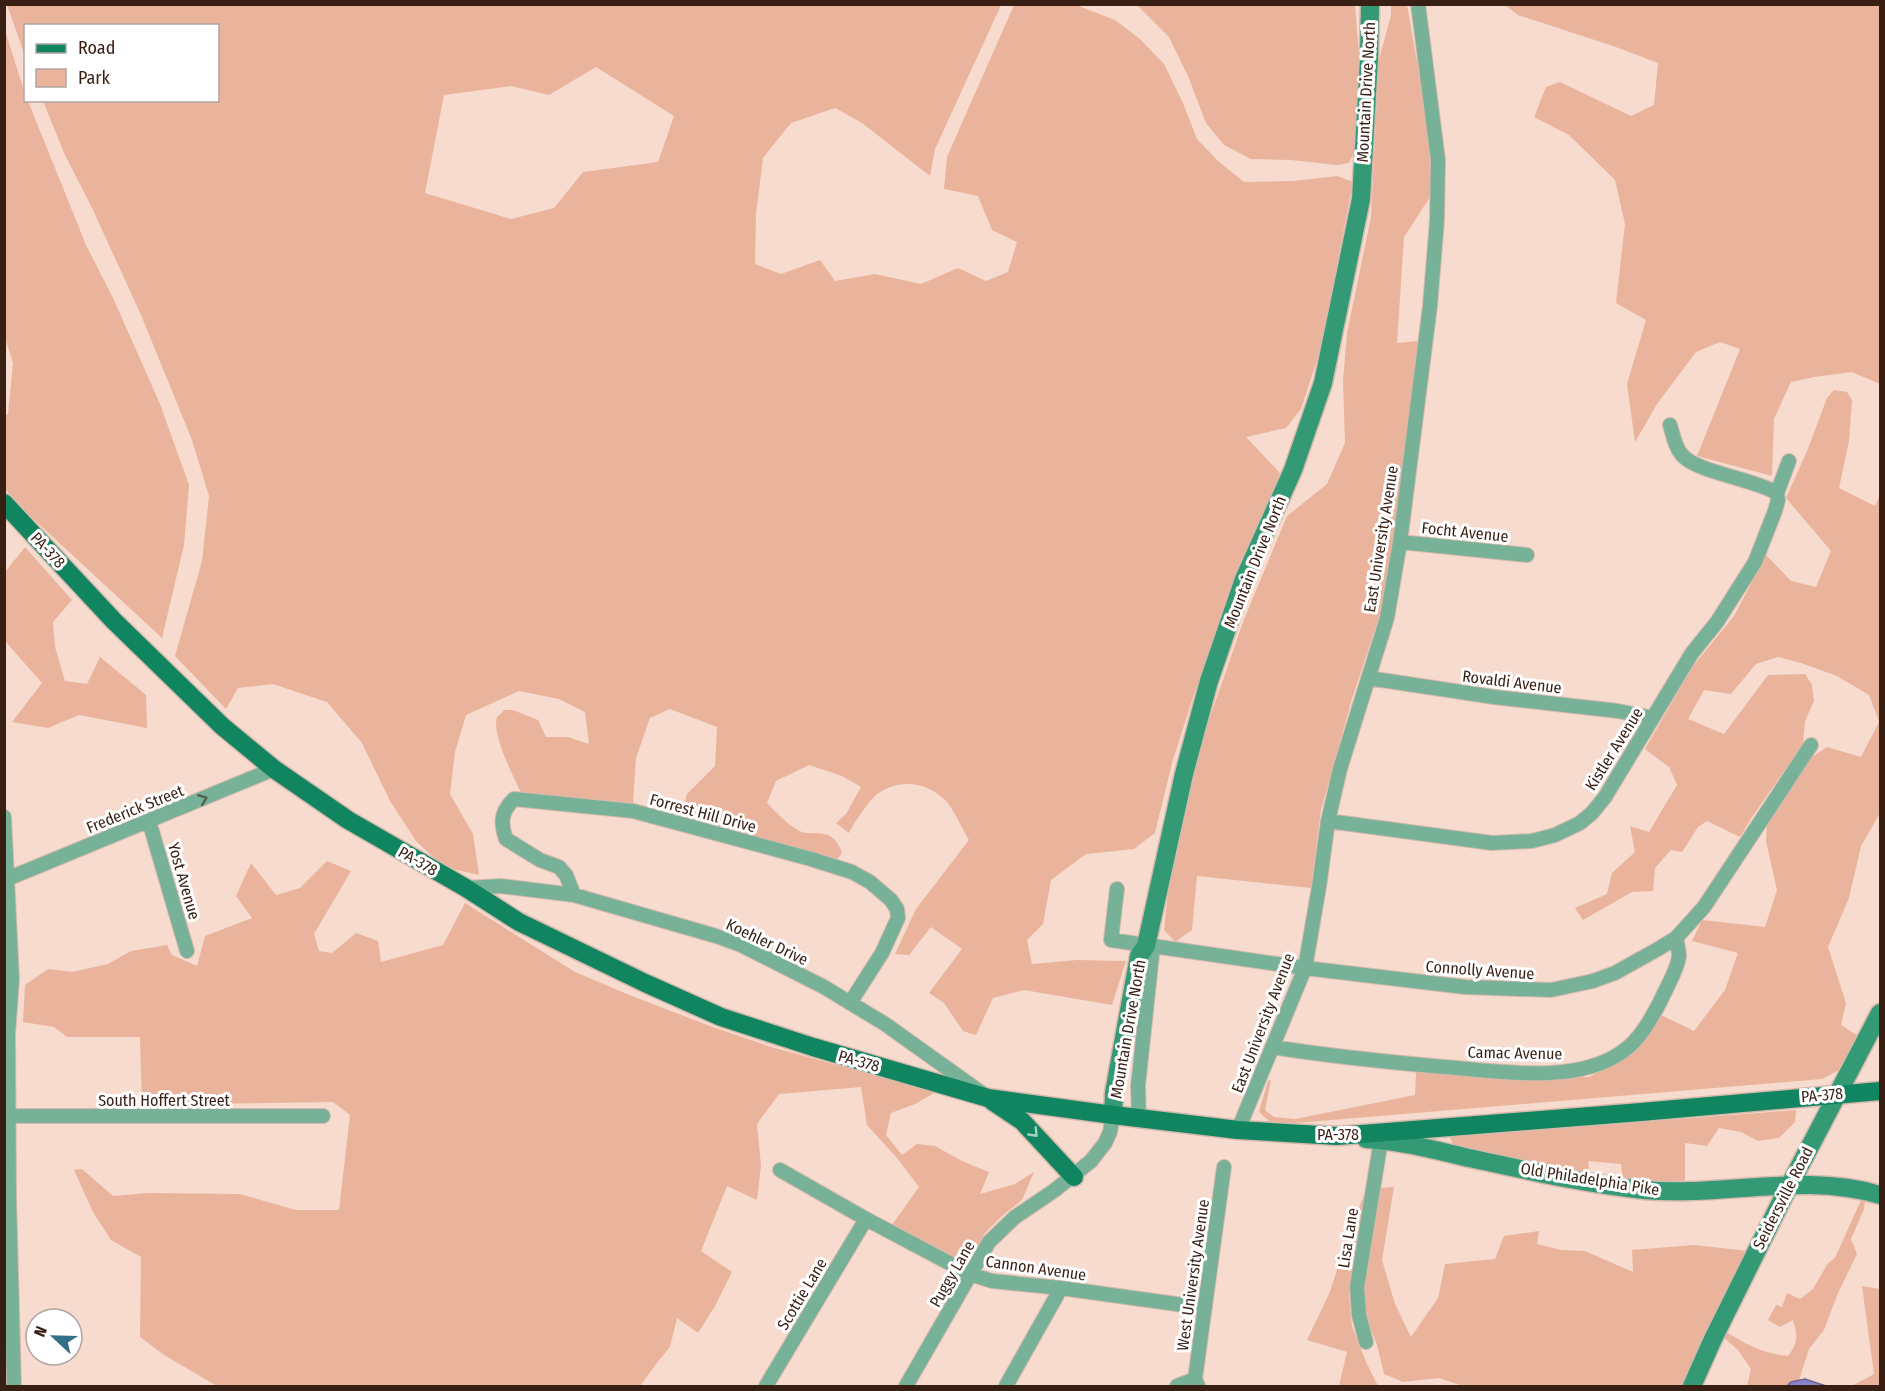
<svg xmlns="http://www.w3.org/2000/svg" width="1885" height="1391" font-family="'Fira Sans Condensed',sans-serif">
	<rect width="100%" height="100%" fill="#f7dbce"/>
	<path fill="#eab49c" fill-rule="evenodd" d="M1023 4 1076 5 1115 20 1140 39 1164 64 1183 103 1197 139 1218 161 1244 182 1293 181 1337 176 1353 182 1320 351 1301 409 1286 428 1246 437 1280 473 1229 594 1196 688 1172 763 1155 833 1134 849 1086 854 1051 880 1043 924 1027 940 1032 964 1077 960 1126 961 1112 1005 1024 990 993 998 976 1035 963 1031 944 1003 929 993 962 949 931 927 909 955 895 954 916 909 969 840C962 829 954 809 945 800 926 782 902 779 880 792 871 797 854 823 849 833L836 823 846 814 861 787 842 776 809 765 776 781 767 803C776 812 785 822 796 829 811 840 832 822 842 853L835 862 810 852 682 816 687 794 715 766 717 727 670 709 650 718 636 758 633 803 521 793C514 778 491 733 497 717 499 715 502 713 504 710H513L538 720 546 737H568L589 744 585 712 559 699 519 691 466 715 455 752 450 794 473 834 479 875 444 867 416 841 390 801 362 743 327 702 273 684 238 688 226 709 175 656 202 561 209 496 192 440 141 315 93 210 64 153 43 101 218 100V26H26L25 56 7 5H1001L935 149 930 176 862 123 835 108 791 123 763 158 756 214 755 264 781 274 820 260 835 281 875 274 921 284 958 268 986 281 1008 272 1017 242 992 230 978 196 944 189 947 157 1014 5ZM596 67 674 116 658 162 583 172 554 208 511 219 425 193 444 95 511 86 549 95Z
		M1137 5H1355L1361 80 1358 144 1349 163 1337 165 1291 160 1251 159 1224 145 1206 123 1188 76 1169 37Z
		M1391 5H1407L1427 118 1432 194 1404 237 1397 343 1418 341 1395 534 1380 614 1352 699 1321 810 1311 888 1197 876 1192 930 1175 942 1164 930 1172 856 1192 769 1243 622 1287 516 1327 484 1345 443 1343 381 1347 333 1371 217 1379 60 1391 15Z
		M1505 5H1880V384L1852 372 1814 377 1791 382 1774 419 1772 476 1697 456 1740 349 1720 342 1696 352 1657 404 1635 442 1627 384 1646 320 1616 303 1625 224 1615 180 1569 135 1534 117 1546 87 1560 82 1631 116 1654 105 1658 63 1613 46 1518 15Z
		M4 27 25 94 26 100 28 101 86 245 113 298 160 404 189 485 184 545 162 638 27 513 5 489V415L8 414 13 363 4 335Z
		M1834 390 1847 392 1852 400 1849 441 1839 488 1875 506 1880 495V813L1861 846 1849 898 1828 947 1846 1003 1841 1025 1858 1036 1851 1054 1839 1070 1822 1079 1295 1123H1271L1259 1112 1268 1081 1271 1080 1265 1110 1274 1117 1295 1119 1415 1095 1416 1072 1447 1071 1506 1077H1589L1633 1053 1661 1015 1694 1031 1725 990 1738 953 1692 941 1702 920 1765 927 1777 890 1766 841 1767 825 1812 757 1827 747 1861 757 1879 722 1869 695 1837 676 1801 663 1778 657 1756 664 1731 694 1704 690 1688 719 1724 734 1768 675 1805 674 1812 685 1814 701 1805 721 1803 744 1752 817 1740 837 1707 821 1698 827 1682 852 1671 850 1655 868 1653 891 1632 892 1583 920 1575 908 1607 894 1612 873 1635 852 1630 826 1649 832 1677 785 1669 767 1645 749 1693 666 1734 616 1766 555 1791 581 1816 587 1831 551 1786 498 1807 451 1827 398Z
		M25 547 72 600 53 622 55 647 65 681 87 684 100 657 146 695 147 728 79 715 48 728 12 722 42 683 5 641V572Z
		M327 861 351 871 314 934 319 951 332 953 356 933 378 941 381 962 443 945 465 903 575 972 632 996 710 1026 771 1047 936 1092 915 1104 891 1113 886 1135 902 1155 917 1144 935 1146 962 1161 989 1172 980 1194 1015 1184 1034 1172 1022 1200 1002 1216 985 1233 971 1258 961 1261 892 1225 919 1187 897 1158 867 1125 861 1087 779 1094 757 1124 761 1166 757 1200 727 1186 701 1251 732 1272 715 1306 698 1333 677 1318 670 1347 656 1364 640 1386H217L164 1355 140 1337 141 1257 111 1240 93 1212 74 1170 82 1169 113 1196 148 1193 240 1194 296 1210H339L350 1115 333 1102 142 1105 140 1037H67L54 1027 23 1022 25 985 48 969 72 972 108 964 131 951 167 945 172 955 197 966 205 936 252 918 236 896 251 863 276 895 300 888Z
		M1796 1110 1795 1122 1779 1138 1758 1141 1741 1132 1719 1128 1707 1146 1685 1143V1184L1623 1180 1621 1164 1588 1161 1590 1175 1458 1146 1453 1144 1450 1137Z
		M1368 1185 1349 1293 1352 1326 1366 1362 1378 1386H1339L1347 1352 1307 1340 1329 1294 1351 1228Z
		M1394 1187 1382 1260 1395 1304 1411 1337 1438 1298 1445 1264 1495 1259 1504 1236 1539 1231 1537 1244 1561 1250 1585 1251 1633 1272 1632 1250 1694 1245 1748 1251 1682 1386H1463L1439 1378 1403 1382 1384 1374 1377 1345 1364 1312V1279L1380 1188Z
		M1862 1198 1865 1201 1864 1209 1851 1239 1857 1254 1838 1293 1824 1330 1809 1349 1799 1380 1791 1382 1787 1386H1747L1751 1369 1738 1350 1722 1336 1725 1331C1744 1344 1765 1354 1788 1356 1798 1343 1798 1335 1793 1320L1780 1327 1768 1320 1776 1305 1782 1307 1787 1293 1800 1299 1813 1289 1828 1263 1835 1258Z
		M1862 1286 1880 1289V1386H1852L1874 1374Z"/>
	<path fill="#8885ca" stroke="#706693" stroke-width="1.5" d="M1805 1379 1826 1386H1787L1791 1382Z"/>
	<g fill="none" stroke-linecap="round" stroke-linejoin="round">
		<g stroke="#d5b9ac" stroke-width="16">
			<path id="street" d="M1670 425C1673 435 1675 447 1682 455 1696 472 1754 479 1777 493
				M1400 542 1527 555
				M1368 678 1494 697 1618 711 1653 718
				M4 817 12 979 8 1034 9 1198 14 1386
				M149 821 187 951
				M1328 821 1492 843 1532 841 1555 835 1580 823 1592 813 1605 797 1692 653 1717 622 1755 562 1775 511 1778 500 1777 493 1789 461
				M7 879 274 769
				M466 888 501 886 574 895 716 936 741 945 824 987 885 1024 983 1094
				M1117 889 1111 940 1305 968 1465 987 1551 990 1593 981 1615 973 1658 949 1676 938 1695 917 1704 907 1811 745
				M574 895 566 875 559 867 540 860 506 839C500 822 501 812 514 799L633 811 811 859 852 872 870 882 891 900 897 909 898 918 882 953 850 1003
				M1272 1047C1329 1056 1387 1062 1444 1067 1498 1071 1575 1085 1622 1052 1639 1041 1651 1019 1660 1002 1665 990 1678 969 1679 956 1679 950 1677 943 1676 938
				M4 1116H323
				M1139 1118 1138 1086 1152 955 1146 946
				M1238 1130 1305 968 1319 887 1328 821 1340 769 1387 618 1400 542 1430 306 1437 220 1438 160 1418 4
				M780 1170 866 1219 970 1274 992 1281 1061 1288 1205 1308
				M1366 1342 1359 1315 1357 1287 1381 1140
				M766 1386 866 1219
				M906 1386 989 1242 1015 1217 1055 1190 1091 1161 1105 1143 1110 1132 1113 1115
				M1006 1386 1061 1288
				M1177 1386 1195 1379V1386
				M1198 1386 1195 1379 1224 1167"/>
		</g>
		<g stroke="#d5b9ac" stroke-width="21">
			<path id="secondary" d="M1113 1115 1114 1093 1139 956 1146 946 1184 774 1209 681 1244 579 1293 470 1323 383 1361 199 1369 59 1370 4
				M1366 1139C1401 1141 1435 1150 1469 1158 1526 1170 1585 1184 1644 1190 1723 1197 1803 1172 1880 1195
				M1692 1386 1713 1339 1784 1196 1880 1013"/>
		</g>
		<g stroke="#d5b9ac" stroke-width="21">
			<path id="primary" d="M4 503 114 621 222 726 274 769 348 820 466 888 519 922 645 983 721 1017 813 1047 988 1098 1113 1115 1238 1130 1337 1136 1641 1112 1880 1091
				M992 1101 1022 1121 1074 1177"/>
		</g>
		<use href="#street" stroke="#77b298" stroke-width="14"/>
		<use href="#secondary" stroke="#349a75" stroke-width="18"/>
		<use href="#primary" stroke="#118460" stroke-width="18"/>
	</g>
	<defs><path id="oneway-chevron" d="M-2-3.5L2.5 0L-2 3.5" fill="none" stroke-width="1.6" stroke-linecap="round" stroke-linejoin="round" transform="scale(1.5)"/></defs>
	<use stroke="#54614f" href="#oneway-chevron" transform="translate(203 799) rotate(-22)"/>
	<use stroke="#a0cebf" href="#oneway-chevron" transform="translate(1034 1133) rotate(46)"/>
	<g text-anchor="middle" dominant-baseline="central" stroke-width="6" stroke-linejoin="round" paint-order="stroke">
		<g font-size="16" fill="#381f13" stroke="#fff">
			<text transform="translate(1366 92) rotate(-87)">Mountain Drive North</text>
			<text transform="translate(1465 532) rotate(6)">Focht Avenue</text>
			<text transform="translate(1381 539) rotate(-81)">East University Avenue</text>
			<text transform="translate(48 550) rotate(47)">PA-378</text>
			<text transform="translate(1255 562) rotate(-68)">Mountain Drive North</text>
			<text transform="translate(1512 682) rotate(7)">Rovaldi Avenue</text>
			<text transform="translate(1614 749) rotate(-58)">Kistler Avenue</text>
			<text transform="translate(135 809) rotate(-22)">Frederick Street</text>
			<text transform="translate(703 813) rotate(15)">Forrest Hill Drive</text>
			<text transform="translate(418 861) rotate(30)">PA-378</text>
			<text transform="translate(184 881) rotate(74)">Yost Avenue</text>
			<text transform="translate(767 942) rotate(25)">Koehler Drive</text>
			<text transform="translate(1480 970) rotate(4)">Connolly Avenue</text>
			<text transform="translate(1263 1023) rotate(-69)">East University Avenue</text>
			<text transform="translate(1128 1029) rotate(-80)">Mountain Drive North</text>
			<text transform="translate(1515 1053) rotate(1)">Camac Avenue</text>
			<text transform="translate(859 1061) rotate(16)">PA-378</text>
			<text transform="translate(1822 1095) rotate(-5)">PA-378</text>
			<text x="164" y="1100">South Hoffert Street</text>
			<text x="1338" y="1134">PA-378</text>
			<text transform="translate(1590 1179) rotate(9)">Old Philadelphia Pike</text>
			<text transform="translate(1783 1198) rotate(-63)">Seidersville Road</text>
			<text transform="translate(1348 1238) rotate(-81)">Lisa Lane</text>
			<text transform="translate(1036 1268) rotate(8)">Cannon Avenue</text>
			<text transform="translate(952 1274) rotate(-60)">Puggy Lane</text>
			<text transform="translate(1193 1275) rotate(-82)">West University Avenue</text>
			<text transform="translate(802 1294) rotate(-59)">Scottie Lane</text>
		</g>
	</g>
	<rect width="1885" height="1391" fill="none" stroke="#381f13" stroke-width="12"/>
	<rect x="24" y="24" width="195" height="78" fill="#ffffff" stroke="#afa5a1" stroke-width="1.5"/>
	<rect x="36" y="44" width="30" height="9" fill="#118460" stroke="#afa5a1" stroke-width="1.5"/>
	<text x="78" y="54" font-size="18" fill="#381f13">Road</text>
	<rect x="36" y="69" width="30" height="18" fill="#eab49c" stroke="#afa5a1" stroke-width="1.5"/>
	<text x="78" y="84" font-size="18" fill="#381f13">Park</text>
	<g transform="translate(54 1337) rotate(292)"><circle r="28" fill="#ffffff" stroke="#afa5a1" stroke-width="1.5"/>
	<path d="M0-4.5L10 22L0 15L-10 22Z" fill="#337087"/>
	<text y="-9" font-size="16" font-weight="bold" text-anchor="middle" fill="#381f13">N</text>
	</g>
</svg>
